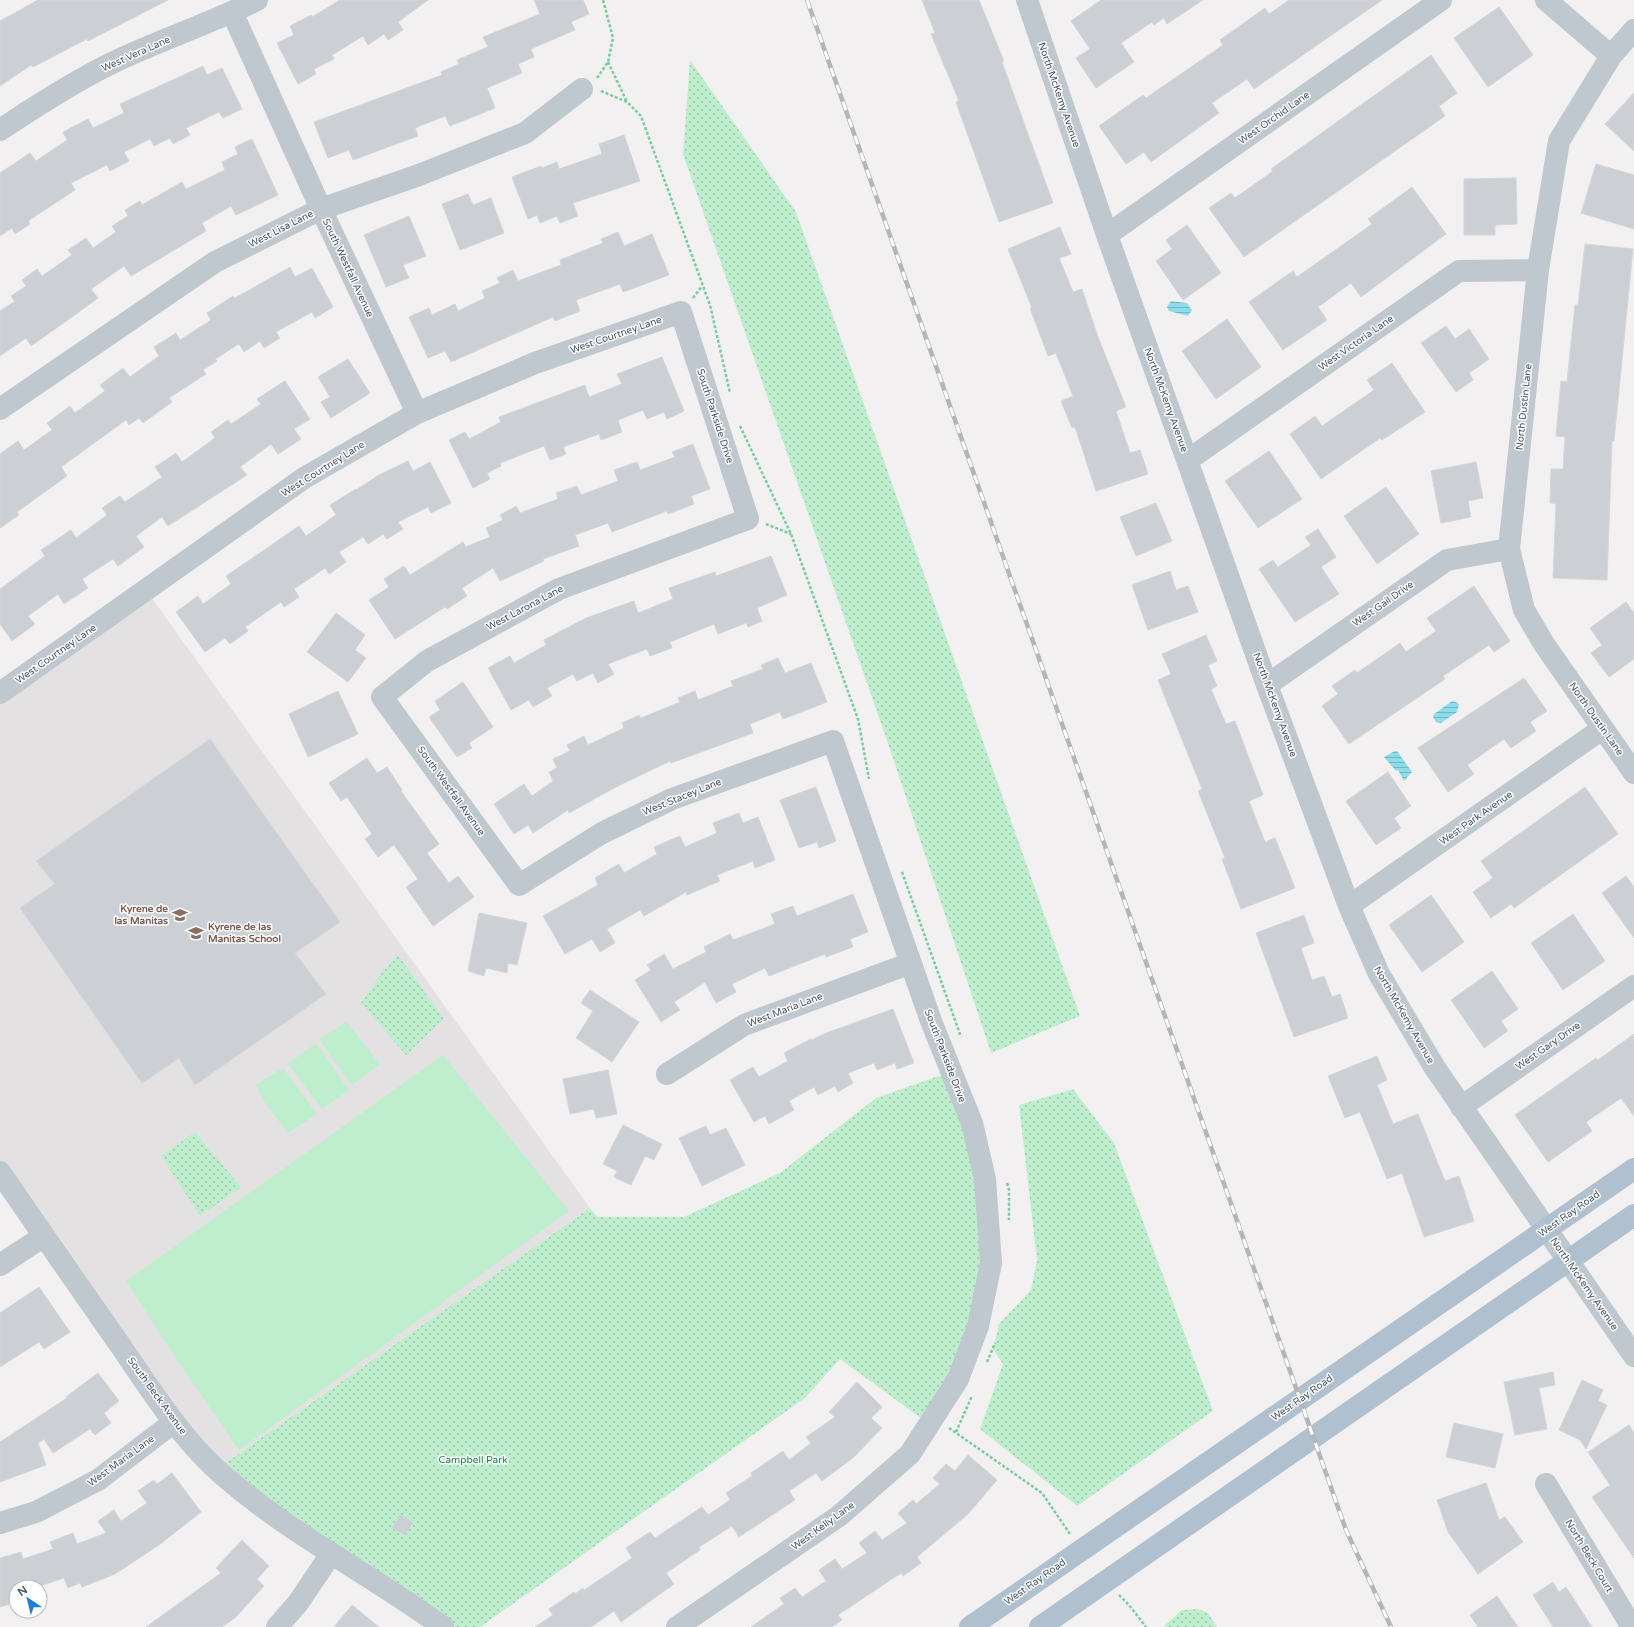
<svg xmlns="http://www.w3.org/2000/svg" width="1634" height="1627" font-family="'Varela Round',sans-serif">
	<defs>
		<pattern id="park-dots" width="8" height="8" patternUnits="userSpaceOnUse"><rect width="8" height="8" fill="#bfeecf"/><path d="M2 2h.1M6 6h.1" fill="none" stroke="#9dc3ab" stroke-width="1.8" stroke-linecap="round"/></pattern>
		<pattern id="water-rules" width="6" height="5" patternUnits="userSpaceOnUse"><rect width="6" height="5" fill="#8ddcea"/><path d="M0 2.5h6" fill="none" stroke="#75b5c1"/></pattern>
	</defs>
	<rect width="100%" height="100%" fill="#f2f0f0"/>
	<path fill="#e3e1e2" d="M146 590 590 1208 217 1469 0 1172V693Z"/>
	<path fill="#bfeecf" d="M347 1022 380 1064 352 1085 319 1039Z
		M316 1043 349 1090 322 1109 288 1064Z
		M443 1055 569 1211 239 1450 177 1360 126 1281Z
		M283 1068 317 1114 288 1133 265 1103 256 1085Z"/>
	<path fill="url(#park-dots)" d="M690 60 796 212 1080 1016 991 1053 892 755 683 154Z
		M398 955 444 1019 406 1055 361 1003 384 970Z
		M950 1072 972 1123 991 1263 929 1424 840 1359 805 1398 480 1627H443L217 1469 590 1208 597 1217H684L780 1173 876 1098Z
		M1073 1089 1114 1143 1213 1411 1077 1506 980 1429 1003 1364 993 1349 999 1324 1031 1290 1037 1260 1019 1105Z
		M195 1132 241 1187 200 1216 161 1156Z
		M1198 1609 1208 1613 1217 1627H1163L1182 1610Z"/>
	<path fill="url(#water-rules)" d="M1171 301 1187 303 1192 310 1188 316 1169 311 1167 307Z
		M1452 701 1456 702 1459 704 1457 712 1441 723 1436 722 1433 717 1434 714Z
		M1395 751H1397L1412 772 1404 781 1398 770 1396 771 1384 757Z"/>
	<path fill="#cccfd4" stroke="#d4d6db" d="M38 0H168L88 41 87 39 33 67 31 65 0 86V21Z
		M340 0H428L398 22 403 30 388 40 384 34 368 45 363 36 332 55 334 59 314 69 316 74 298 84 277 43 294 35 290 26 311 15 312 17Z
		M534 0H583L589 14 571 22 575 30 531 49 534 57 518 64 522 73 487 88 495 108 450 126 445 116 415 128 418 136 353 160 349 150 328 158 314 122 442 75 441 72 459 64 457 60 488 47 483 37 540 14Z
		M922 0H979L1004 61 1002 62 1053 203 999 222 956 102 959 101 931 34 935 33Z
		M1101 0H1203L1167 24 1164 18 1154 25 1152 22 1121 43 1134 62 1096 88 1076 58 1090 49 1071 21Z
		M1289 0H1382L1254 89 1247 79 1212 103 1219 113 1151 162 1144 152 1126 164 1099 126 1143 95 1146 98 1223 45 1220 40 1265 8 1269 14Z
		M1499 7 1533 55 1488 87 1454 38Z
		M1431 55 1457 93 1439 106 1445 116 1244 257 1209 208 1231 193 1235 198 1273 171 1271 169Z
		M203 66 207 75 222 68 242 109 223 118 219 112 186 128 190 135 173 144 170 138 154 146 150 139 124 152 129 161 110 171 107 165 71 183 75 190 28 221 30 224 15 234 12 228 0 236V173L30 153 36 161 67 140 63 132 88 119 93 128 124 113 120 104Z
		M1634 93V151L1605 124Z
		M624 135 640 181 573 203 578 216 560 223 557 216 540 223 537 215 528 219 512 177 541 166 542 168 557 162 559 169 602 154 599 144Z
		M252 139 278 195 236 215 231 206 202 223 206 231 131 276 124 266 91 289 98 298 72 317 31 346 26 338 0 356V311L15 301 11 296 26 286 22 280 37 269 42 276 72 255 68 250 86 238 93 248 116 232 112 226 128 216 125 210 140 201 142 205 182 182 186 189 225 170 222 162 238 154 235 147Z
		M1596 164 1634 175V229L1581 213Z
		M1516 178 1517 224 1495 225V235H1464V179Z
		M1412 187 1446 234 1361 297 1351 283 1318 307 1327 320 1283 350 1249 302 1293 271 1297 277 1372 224 1368 219Z
		M468 194 473 205 491 198 504 233 460 250 442 204Z
		M409 216 426 256 403 265 409 278 386 287 364 235Z
		M1187 225 1221 273 1183 300 1156 261 1172 249 1166 240Z
		M1060 227 1071 254 1059 258 1073 292 1082 289 1098 337 1126 407 1116 411 1130 453 1140 450 1148 474 1096 491 1075 427 1072 428 1061 401 1073 396 1056 353 1048 356 1030 308H1032L1008 249Z
		M618 232 624 246 652 234 669 275 623 292 620 284 576 300 580 311 555 321 553 317 451 362 445 351 428 358 409 317 429 308 432 315 455 304 458 311 485 298 482 291 500 283 497 278 513 270 518 281 561 265 560 260 603 243 601 239Z
		M1585 244 1633 249 1614 441H1612L1607 580 1553 578 1556 504 1550 503 1551 469H1563L1565 437 1556 436 1561 381 1567 382 1575 305H1578Z
		M290 267 295 277 312 268 333 307 315 318 312 312 276 332 280 338 264 348 260 341 244 352 239 344 215 359 217 361 203 370 206 374 169 398 172 402 143 423 139 418 129 425 126 420 61 467 67 476 17 512 19 515 0 528V454L18 441 24 450 52 430 47 423 70 406 75 413 105 391 100 385 123 368 130 377 159 356 154 347 176 333 180 340 211 320 207 313 233 296 235 298Z
		M1227 319 1261 367 1216 399 1182 351Z
		M1446 326 1455 339 1469 329 1489 359 1469 373 1473 380 1456 392 1421 343Z
		M662 357 684 411 667 419 664 412 647 419 643 410 618 420 622 432 601 440 599 434 563 447 566 454 550 460 544 446 500 463 501 466 487 473 490 479 473 488 449 440 465 432 469 439 501 422 499 417 585 385 589 397 622 384 617 374Z
		M348 359 370 393 331 418 321 402 330 397 318 377Z
		M1392 363 1425 412 1382 440 1380 438 1321 479 1290 434 1315 416 1322 426 1374 390 1367 380Z
		M285 381 310 419 294 429 301 439 278 454 271 444 240 467 247 475 168 526 162 517 136 536 144 547 118 566 113 559 82 579 88 588 64 604 58 594 28 616 35 624 12 641 0 624V589L45 556 41 550 71 530 76 538 107 515 102 508 120 496 125 502 162 477 155 467 176 453 182 462 215 438 211 432 228 420 231 424 261 404 257 399Z
		M693 444 710 489 691 496 694 504 668 514 667 511 612 532 608 523 575 535 579 546 543 559 544 561 500 581 493 568 462 588 467 596 447 609 445 607 395 639 369 600 389 587 384 579 404 566 410 575 463 542 466 547 490 537 486 528 503 520 500 515 516 506 520 513 558 499 556 493 577 486 581 495 618 481 614 470 637 462 640 470 675 457 672 452Z
		M1269 451 1302 499 1258 528 1225 481Z
		M408 461 413 471 430 462 451 503 431 513 428 507 398 522 403 529 387 539 383 534 368 544 363 537 339 552 346 562 329 574 325 568 294 589 299 597 284 607 281 602 245 627 248 631 230 644 225 638 205 652 176 612 198 596 203 604 231 584 226 576 251 559 299 526 306 536 336 515 330 505 356 489V490L379 475Z
		M1476 462 1483 498 1468 501 1471 517 1441 523 1431 471Z
		M1386 487 1419 534 1377 564 1344 516Z
		M1156 503 1172 541 1136 556 1120 517Z
		M1318 529 1336 557 1321 567 1339 594 1295 622 1259 569 1273 560 1278 567 1311 545 1305 537Z
		M771 556 787 595 757 608 762 621 748 627 746 623 718 634 714 624 670 642 672 648 650 656 647 649 608 664 614 674 598 683 593 673 577 681 573 674 547 688 552 696 533 707 529 700 511 710 488 668 510 656 514 663 546 645 544 640 586 618 634 601 638 613 673 599 669 588 715 572 716 576Z
		M1170 571 1176 590 1188 586 1198 612 1148 630 1132 585Z
		M1474 586 1510 641 1494 652 1489 645 1443 676 1445 679 1349 744 1322 706 1338 694 1332 686 1355 670 1357 673 1400 643 1406 652 1436 631 1427 618Z
		M1626 602 1634 613V659L1609 677 1591 653 1602 645 1590 628Z
		M336 613 365 635 355 650 366 658 348 682 307 652Z
		M1206 635 1217 661 1208 665 1217 686 1211 689 1226 724 1235 721 1263 795 1249 801 1265 842 1275 838 1295 888 1241 909 1222 859 1225 858 1198 791 1202 789 1158 680 1171 674 1162 654Z
		M778 658 785 673 811 663 827 702 783 719 780 712 750 724 753 733 671 763 670 761 616 787 569 813 568 810 533 833 528 825 514 834 494 804 524 784 532 796 553 781 549 772 557 768 553 759 570 751 567 745 584 736 588 745 624 728 622 723 639 715 641 718 680 702 678 698 695 691 698 700 733 686 731 681 763 669 761 665Z
		M1524 678 1547 711 1530 722 1536 731 1511 748 1504 739 1467 765 1474 774 1448 792 1418 748Z
		M463 682 493 727 469 743 472 748 457 757 429 717 440 710 435 701Z
		M338 691 358 734 308 757 289 714Z
		M210 739 340 922 295 953 326 994 195 1085 179 1058 142 1083 20 908 55 884 36 861Z
		M367 758 377 773 387 767 402 790 401 791 439 844 427 853 449 883 458 876 474 897 433 926 406 887 418 879 394 845 378 857 365 839 372 834 347 797 341 801 329 783Z
		M1388 772 1411 806 1394 818 1401 828 1376 845 1346 801Z
		M816 787 836 841 819 848 817 842 799 848 780 800Z
		M1585 787 1618 834 1514 908 1511 904 1491 918 1473 892 1493 878 1481 861Z
		M739 813 743 823 758 817 775 860 755 868 753 861 717 875 720 881 687 895 686 892 644 916 640 910 607 929 615 943 600 952 592 939 565 954 543 916 598 885 595 878 619 864 624 873 657 854 654 847 680 836 685 847 717 833 713 823Z
		M1626 876 1634 887V938L1602 893Z
		M853 894 868 932 850 939 853 947 826 957 825 954 769 976 765 968 732 984 736 992 716 1003 705 982 674 1002 680 1010 661 1022 635 980 651 970 647 965 664 954 673 969 706 952 704 947 730 934 733 940 775 924 771 914 793 906 797 916Z
		M1431 895 1464 942 1422 972 1389 925Z
		M479 913 527 923 517 965 508 963 507 973 486 968 484 976 468 971Z
		M1573 914 1605 961 1563 990 1531 943Z
		M1304 915 1314 943 1301 948 1312 980 1324 976 1332 997 1340 994 1348 1018 1294 1037 1256 933Z
		M1492 971 1518 1009 1501 1021 1508 1031 1484 1048 1451 1000Z
		M590 990 639 1022 612 1062 576 1038 593 1011 581 1003Z
		M893 1009 914 1063 897 1069 895 1063 877 1070 874 1063 848 1073 853 1083 838 1092 835 1086 818 1095 814 1087 789 1101 794 1110 769 1124 765 1116 754 1122 730 1080 753 1067 759 1077 788 1061 784 1053 811 1039 812 1040 826 1033Z
		M1634 1034V1116L1621 1098 1586 1122 1592 1131 1548 1162 1515 1115 1596 1058 1598 1060Z
		M1377 1056 1387 1080 1377 1085 1393 1124 1418 1114 1445 1181 1459 1176 1474 1221 1424 1237 1402 1173 1387 1179 1360 1112 1345 1118 1328 1076Z
		M608 1070 617 1114 596 1118 594 1109 570 1114 563 1079Z
		M623 1125 662 1144 654 1160 645 1156 631 1185 614 1177 617 1171 603 1164Z
		M706 1126 710 1135 726 1128 745 1165 702 1186 679 1138Z
		M39 1287 70 1332 44 1349 39 1342 0 1367V1313Z
		M1553 1372 1555 1385 1539 1388 1547 1429 1515 1435 1504 1382Z
		M98 1373 119 1401 104 1413 111 1423 95 1435 90 1429 53 1453 44 1439 38 1443 46 1465 0 1482V1442L67 1398 66 1397Z
		M1582 1380 1603 1390 1598 1401 1607 1405 1586 1449 1580 1440 1559 1430Z
		M857 1382 882 1407 871 1418 882 1428 854 1457 822 1481 816 1473 789 1491 795 1500 739 1537 732 1526 699 1547 700 1550 666 1573 674 1584 621 1622 614 1611 591 1627H535L553 1615 549 1609 574 1592 575 1594 583 1588 584 1590 632 1558 626 1548 650 1532 655 1538 702 1507 708 1515 730 1500 726 1493 752 1476 751 1473 783 1451 789 1460 811 1443 806 1437 835 1417 829 1412Z
		M1454 1423 1503 1434 1495 1468 1446 1457Z
		M1629 1425 1634 1433V1558L1592 1497 1610 1485 1588 1452Z
		M968 1455 997 1480 968 1514 917 1557 921 1563 903 1576 901 1573 838 1615 842 1620 832 1627H751L784 1604 780 1598 795 1588 802 1597 826 1581 819 1570 835 1559 842 1569 867 1553 859 1543 875 1531 882 1540 907 1523 898 1513 913 1500 916 1504 940 1484 933 1478 946 1464 955 1471Z
		M172 1473 201 1512 159 1545 115 1574 82 1587 80 1583 68 1588 64 1578 37 1587H16V1602L0 1607V1558L21 1552 23 1559 53 1549 50 1542 73 1533 77 1544 106 1533 98 1521 114 1510 121 1521 147 1503 138 1491 154 1480 157 1484Z
		M1486 1483 1499 1520 1505 1517 1523 1542 1478 1574 1448 1532 1437 1500Z
		M400 1515 413 1523 405 1535 392 1528Z
		M242 1540 269 1566 257 1579 264 1586 236 1617 222 1627H146L221 1573 216 1568Z
		M1553 1582 1559 1592 1566 1587 1592 1627H1553L1533 1595Z
		M1497 1596 1518 1627H1478L1470 1615Z
		M352 1605 379 1627H334Z"/>
	<g fill="none" stroke-linecap="round" stroke-linejoin="round">
		<path stroke="#78cc9e" stroke-width="2.5" stroke-dasharray="3 2" stroke-linecap="butt" d="M608 62 627 102
			M597 78 608 62 613 38 603 0
			M601 91 627 102 641 116 710 305 730 393
			M693 298 702 286
			M740 426 791 534 858 719 869 779
			M766 524 791 534
			M902 872 961 1037
			M1007 1183 1009 1190V1220
			M987 1362 995 1343
			M949 1428 1042 1493 1070 1534
			M956 1432 972 1396
			M1119 1595 1129 1605 1146 1627"/>
		<path stroke="#bec8ce" stroke-width="22" d="M1027 0 1107 235 1267 685 1349 906 1379 974 1435 1068 1634 1356
			M1546 0 1611 56
			M232 12 321 209 417 413
			M1634 30 1611 56 1559 141 1538 270 1509 549 1524 610 1544 644 1634 773
			M0 130C36 106 73 82 112 63 159 40 210 24 257 0
			M1107 235 1441 0
			M0 409 215 262 321 209 419 175 525 133 582 89
			M1188 460 1459 271 1538 270
			M1267 685 1447 560 1509 549
			M0 693 304 478 417 413 535 363 681 312 748 519 559 589 427 661 382 697 519 885 602 833 672 799 833 741 931 1021 972 1123 985 1179 991 1263 978 1326 958 1379 910 1454 839 1516 677 1627
			M1349 906 1602 729
			M667 1074 744 1025 911 963
			M1461 1107 1634 986
			M0 1172C40 1231 81 1289 122 1348 151 1390 179 1435 217 1470 286 1532 369 1573 443 1627
			M0 1265 44 1236
			M1546 1484 1632 1627
			M0 1523 36 1512 98 1480 174 1422
			M277 1627 298 1603 331 1554"/>
		<path stroke="#b0c0ce" stroke-width="22" d="M970 1627 1634 1169
			M1040 1627 1634 1215"/>
		<g stroke="#b2b5ba" stroke-width="4.5">
			<path id="rail" d="M807 0 1346 1530 1391 1627"/>
		</g>
		<use href="#rail" stroke="#fff" stroke-width="3" stroke-dasharray="9" stroke-linecap="butt"/>
	</g>
	<defs>
		<g id="school-bare" transform="scale(1.2)"><path d="M0-5L7-2L0 1L-7-2ZM-4 1L0 2.5L4 1V4Q0 6-4 4Z" fill="#8d6e63" stroke="#fff" stroke-width="2.5" paint-order="stroke"/></g>
	</defs>
	<g fill-rule="evenodd">
		<use href="#school-bare" x="180" y="915"/>
		<use href="#school-bare" x="196" y="933"/>
	</g>
	<g text-anchor="middle" dominant-baseline="central" stroke-width="3" stroke-linejoin="round" paint-order="stroke">
		<g font-size="10" fill="#48545d" stroke="#fff">
			<text transform="translate(136 54) rotate(-24)">West Vera Lane</text>
			<text transform="translate(1059 95) rotate(71)">North McKemy Avenue</text>
			<text transform="translate(1274 118) rotate(-35)">West Orchid Lane</text>
			<text transform="translate(281 229) rotate(-27)">West Lisa Lane</text>
			<text transform="translate(348 268) rotate(65)">South Westfall Avenue</text>
			<text transform="translate(616 335) rotate(-19)">West Courtney Lane</text>
			<text transform="translate(1356 343) rotate(-35)">West Victoria Lane</text>
			<text transform="translate(1166 400) rotate(70)">North McKemy Avenue</text>
			<text transform="translate(1524 407) rotate(-84)">North Dustin Lane</text>
			<text transform="translate(715 416) rotate(72)">South Parkside Drive</text>
			<text transform="translate(323 469) rotate(-32)">West Courtney Lane</text>
			<text transform="translate(1383 604) rotate(-35)">West Gail Drive</text>
			<text transform="translate(525 608) rotate(-28)">West Larona Lane</text>
			<text transform="translate(56 654) rotate(-35)">West Courtney Lane</text>
			<text transform="translate(1275 705) rotate(70)">North McKemy Avenue</text>
			<text transform="translate(1596 719) rotate(55)">North Dustin Lane</text>
			<text transform="translate(451 791) rotate(54)">South Westfall Avenue</text>
			<text transform="translate(682 797) rotate(-22)">West Stacey Lane</text>
			<text transform="translate(1476 818) rotate(-35)">West Park Avenue</text>
			<text transform="translate(785 1010) rotate(-21)">West Maria Lane</text>
			<text transform="translate(1404 1015) rotate(60)">North McKemy Avenue</text>
			<text transform="translate(1548 1046) rotate(-35)">West Gary Drive</text>
			<text transform="translate(945 1056) rotate(69)">South Parkside Drive</text>
			<text transform="translate(1569 1214) rotate(-35)">West Ray Road</text>
			<text transform="translate(1584 1284) rotate(55)">North McKemy Avenue</text>
			<text transform="translate(157 1396) rotate(54)">South Beck Avenue</text>
			<text transform="translate(1302 1398) rotate(-35)">West Ray Road</text>
			<text transform="translate(121 1461) rotate(-36)">West Maria Lane</text>
			<text transform="translate(823 1526) rotate(-36)">West Kelly Lane</text>
			<text transform="translate(1589 1556) rotate(59)">North Beck Court</text>
			<text transform="translate(1035 1582) rotate(-35)">West Ray Road</text>
		</g>
		<g font-size="10" font-weight="bold" fill="#785e54" stroke="#fff" text-anchor="end">
			<text x="168" y="909">Kyrene de<tspan x="168" dy="12">las Manitas</tspan></text>
			<text x="208" y="927" text-anchor="start">Kyrene de las<tspan x="208" dy="12">Manitas School</tspan></text>
		</g>
		<g font-size="10" fill="#197d46" stroke="#fff">
			<text x="473" y="1460">Campbell Park</text>
		</g>
	</g>
	<g transform="translate(28 1599) rotate(325)"><circle r="19" fill="#ffffff" stroke="#b6bbbe"/>
	<path d="M0-3L7 15L0 10L-7 15Z" fill="#1d7cde"/>
	<text y="-6" font-size="11" font-weight="bold" text-anchor="middle" fill="#48545d">N</text>
	</g>
</svg>
